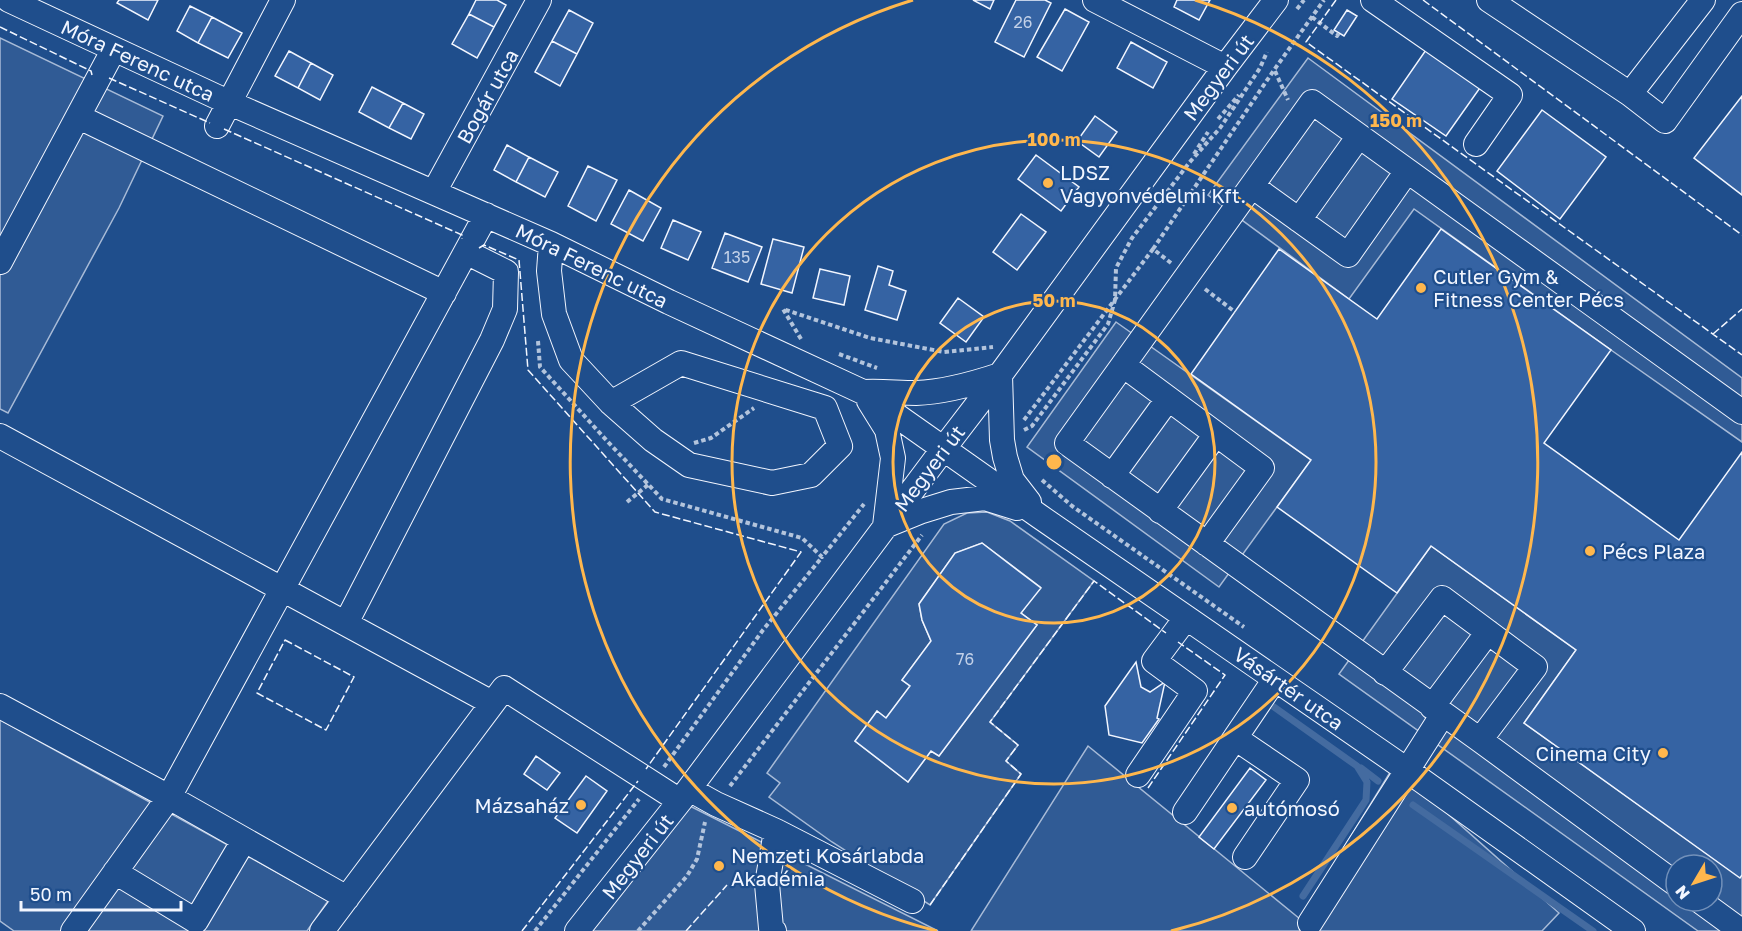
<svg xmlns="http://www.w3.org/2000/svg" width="1742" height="931" font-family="'Golos Text',sans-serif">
	<rect width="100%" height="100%" fill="#1f4e8c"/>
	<path fill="#305b95" stroke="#a8bbd7" stroke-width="1.5" fill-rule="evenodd" d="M0 38 163 116 119 208 8 413 0 409Z
		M1308 58 1742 378V442L1611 350 1414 209 1349 299 1208 195Z
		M1116 322 1311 460 1219 587 1027 447Z
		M987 512 1010 521 1094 581 990 722 1018 745 1006 761 1021 774 930 905 832 842 769 797 780 783 767 773 944 524 967 513ZM982 543 1040 587 1021 613 1037 625 939 756 931 751 908 782 855 741 877 711 886 718 910 686 902 680 931 641 922 620 919 604 955 553Z
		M1431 546 1576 650 1524 723 1740 877 1742 875V931H1698L1339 674ZM1676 865H1712V901H1676Z
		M0 720 217 839 328 901 307 931H14L0 921Z
		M1088 746 1300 919 1394 766 1559 913 1542 931H971Z
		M680 801 938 931H577Z"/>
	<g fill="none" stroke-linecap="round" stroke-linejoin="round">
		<path stroke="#446ba0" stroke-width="7" d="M1274 707 1357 766 1367 782 1366 800 1303 896
			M1361 768 1378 781
			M1413 805 1593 931"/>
	</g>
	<path fill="#3563a3" stroke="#f2f6ff" stroke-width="1.5" d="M119 0H158L148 20 117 3Z
		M476 0H497L506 5 494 27 469 14Z
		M973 0H994L990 9Z
		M1016 0H1045L1051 3 1024 57 995 42Z
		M1177 0H1210L1199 20 1174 7Z
		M190 6 212 17 198 43 177 31Z
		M1065 9 1089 22 1062 71 1037 57Z
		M569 10 593 23 577 54 552 41Z
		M1347 10 1357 16 1344 36 1334 30Z
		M469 14 494 27 477 58 452 44Z
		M212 17 242 33 228 58 198 43Z
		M552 41 577 54 560 86 535 72Z
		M1131 42 1167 62 1153 88 1117 68Z
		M1428 47 1482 85 1446 136 1392 99Z
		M289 51 311 63 298 88 275 76Z
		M311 63 333 75 320 100 298 88Z
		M372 87 403 103 389 128 359 112Z
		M1742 96V195L1694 158Z
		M403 103 424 114 411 139 389 128Z
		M1542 110 1606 157 1560 219 1497 171Z
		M1095 116 1117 132 1099 157 1077 141Z
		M507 145 529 157 516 182 494 170Z
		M1036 155 1079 187 1061 211 1018 179Z
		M529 157 558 172 545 197 516 182Z
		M588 166 617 180 596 221 568 206Z
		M629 190 661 208 643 241 611 224Z
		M1021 214 1046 232 1017 270 993 252Z
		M673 220 701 232 688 260 661 248Z
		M1441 229 1611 350 1544 443 1679 540 1742 452V875L1740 878 1524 723 1576 650 1431 546 1397 593 1277 507 1311 460 1191 374 1279 249 1377 319Z
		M725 233 762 247 748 282 712 268Z
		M773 239 804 247 792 293 761 284Z
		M878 266 893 271 889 285 906 291 897 320 865 310Z
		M820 269 850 276 844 305 813 298Z
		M958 298 984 317 966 342 940 323Z
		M982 543 1041 588 1021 613 1037 625 939 756 931 751 908 782 855 741 877 711 886 718 910 686 902 680 931 641 922 620 919 604 955 553Z
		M1136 662 1141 687 1150 692 1165 682 1157 718 1159 719 1142 743 1109 735 1105 706Z
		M536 756 560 773 547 790 524 774Z
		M1250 768 1266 780 1214 849 1199 837Z
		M586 776 607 791 577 833 555 818Z"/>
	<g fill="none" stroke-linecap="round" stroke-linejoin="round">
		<g stroke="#f2f6ff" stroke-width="26">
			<path id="minor" d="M9 0 230 103 551 244 669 302 863 392 1039 516 1407 770 1633 931
				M1095 0 1225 67
				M1373 0 1510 95 1476 144
				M1489 0 1630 94
				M1703 0 1630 94 1665 121 1742 14
				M79 117 444 293
				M217 126 283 0
				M1252 186 1348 255 1407 171
				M434 192 539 0
				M1299 220 1359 136
				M551 244 549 271 554 314 571 360 611 403 653 440 689 465 772 483 811 475 840 446 825 408 681 363 611 403
				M0 262 114 49
				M1123 365 1262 468 1207 544
				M1000 375 1002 440 1005 457 1012 480 1029 502
				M863 392C881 391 899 393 916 393 945 392 973 384 1000 375
				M869 401 887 430 893 458 885 526 922 511 951 502 985 498 1017 508
				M0 436 492 703
				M1112 476 1168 399
				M1160 511 1216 434
				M346 623 492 340 505 309 506 272 466 252
				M1385 673 1442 598 1535 667 1480 740
				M0 706 169 797 347 898
				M1432 707 1488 632
				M1235 738 1297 780 1245 857
				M1138 775 1195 691 1154 661 1186 618
				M689 789 716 804 776 831 912 901
				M1185 812 1275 679
				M115 872 196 921 244 840
				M1676 884 1480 740 1067 443 1312 102 1742 412
				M1700 901 1741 931
				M1310 923 1443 714
				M73 931 169 797 486 215
				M322 931 504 688 680 801
				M577 931 680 801 944 448 1000 375 1225 67 1276 0
				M774 931 771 928 767 884 776 831"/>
		</g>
		<path stroke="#b3c4dc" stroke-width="4" stroke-dasharray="4.5 3" stroke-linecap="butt" d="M1297 9 1304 0
			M1312 17 1337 36 1339 33
			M1275 71 1288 100
			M1218 119 1239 95
			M1194 154 1208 132
			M1153 249 1274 70 1324 0
			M1205 289 1235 312
			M801 339 783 309 870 338 944 352 993 347
			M538 341 540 367 608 442 662 499 802 538 822 557 864 504
			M839 354 877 368
			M1024 420 1153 249 1171 263
			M1024 430 1032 426 1108 324 1115 300 1116 268 1132 238 1189 163 1220 128 1260 68 1267 52
			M694 443 711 438 754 408
			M1042 480 1072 506 1244 627
			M627 502 649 484
			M664 767 763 630 822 557
			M730 786 922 535
			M535 931 639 799
			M638 931 687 876 697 859 705 822"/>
		<use href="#minor" stroke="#1f4e8c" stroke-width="24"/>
		<path stroke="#f2f6ff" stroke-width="1.5" stroke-dasharray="8 3" stroke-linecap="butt" d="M1336 0 1306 42 1742 355
			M1423 0 1742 235
			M0 27 91 71 92 75
			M109 78 210 123
			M224 129 462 235V239
			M479 248 484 245 519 260 528 370 655 512 801 552 646 769
			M1713 334 1742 309
			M285 640 354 677 326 730 257 693Z
			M1148 788 1225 675 1178 642
			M930 905 1021 774 1006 761 1018 745 990 722 1094 581 1166 633
			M522 931 638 781
			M686 931 727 885"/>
	</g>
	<g fill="none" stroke="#ffb74d" stroke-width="3">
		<circle cx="1054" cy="462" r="161"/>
		<circle cx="1054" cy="462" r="322"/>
		<path d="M937 931A483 483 0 0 1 913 0M1195 0A483 483 0 0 1 1171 931"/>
	</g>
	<g fill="#ffb74d" stroke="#1f4e8c" stroke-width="2">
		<circle cx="1048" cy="183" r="6"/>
		<circle cx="1421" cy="288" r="6"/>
		<circle cx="1590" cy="551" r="6"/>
		<circle cx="1663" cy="753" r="6"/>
		<circle cx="581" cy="805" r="6"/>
		<circle cx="1232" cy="808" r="6"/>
		<circle cx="719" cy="866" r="6"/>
	</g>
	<g text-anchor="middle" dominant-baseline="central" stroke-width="4.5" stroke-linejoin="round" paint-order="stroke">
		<g font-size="16" fill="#c3d1e8">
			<text x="1023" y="22">26</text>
			<text x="737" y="257">135</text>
			<text x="965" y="659">76</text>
		</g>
		<g font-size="20" fill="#f2f6ff" stroke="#1f4e8c">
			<text transform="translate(138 60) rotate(25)">Móra Ferenc utca</text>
			<text transform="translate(1218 77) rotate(-53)">Megyeri út</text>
			<text transform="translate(487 96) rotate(-61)">Bogár utca</text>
			<text transform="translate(592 265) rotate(26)">Móra Ferenc utca</text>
			<text transform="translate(929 468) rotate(-53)">Megyeri út</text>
			<text transform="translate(1289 688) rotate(35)">Vásártér utca</text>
			<text transform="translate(637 856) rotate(-52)">Megyeri út</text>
		</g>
		<g font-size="20" fill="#f2f6ff" stroke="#1f4e8c" text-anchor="start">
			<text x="1060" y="172">LDSZ<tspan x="1060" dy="23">Vagyonvédelmi Kft.</tspan></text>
			<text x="1433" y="276">Cutler Gym &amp;<tspan x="1433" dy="23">Fitness Center Pécs</tspan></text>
			<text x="1602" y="551">Pécs Plaza</text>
			<text x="1651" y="753" text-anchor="end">Cinema City</text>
			<text x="569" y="805" text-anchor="end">Mázsaház</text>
			<text x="1244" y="808">autómosó</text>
			<text x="731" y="855">Nemzeti Kosárlabda<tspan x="731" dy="23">Akadémia</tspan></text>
		</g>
	</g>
	<circle cx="1054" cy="462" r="9" fill="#ffb74d" stroke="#1f4e8c" stroke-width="3"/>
	<g font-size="18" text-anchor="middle" font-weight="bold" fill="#ffb74d" stroke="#1f4e8c" stroke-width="4.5" stroke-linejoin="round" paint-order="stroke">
		<text x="1396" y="127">150 m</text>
		<text x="1054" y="146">100 m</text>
		<text x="1054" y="307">50 m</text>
	</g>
	<g transform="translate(1694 883) rotate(231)"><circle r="28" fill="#1f4e8c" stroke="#7391ba" stroke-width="1.5"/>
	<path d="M0-4.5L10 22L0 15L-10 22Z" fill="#ffb74d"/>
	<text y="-9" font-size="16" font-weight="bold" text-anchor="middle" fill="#f2f6ff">N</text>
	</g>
	<path d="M21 901v9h160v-9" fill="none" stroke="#f2f6ff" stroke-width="3"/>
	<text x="30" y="901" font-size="18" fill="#f2f6ff" stroke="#1f4e8c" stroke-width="4.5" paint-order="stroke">50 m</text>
</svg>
